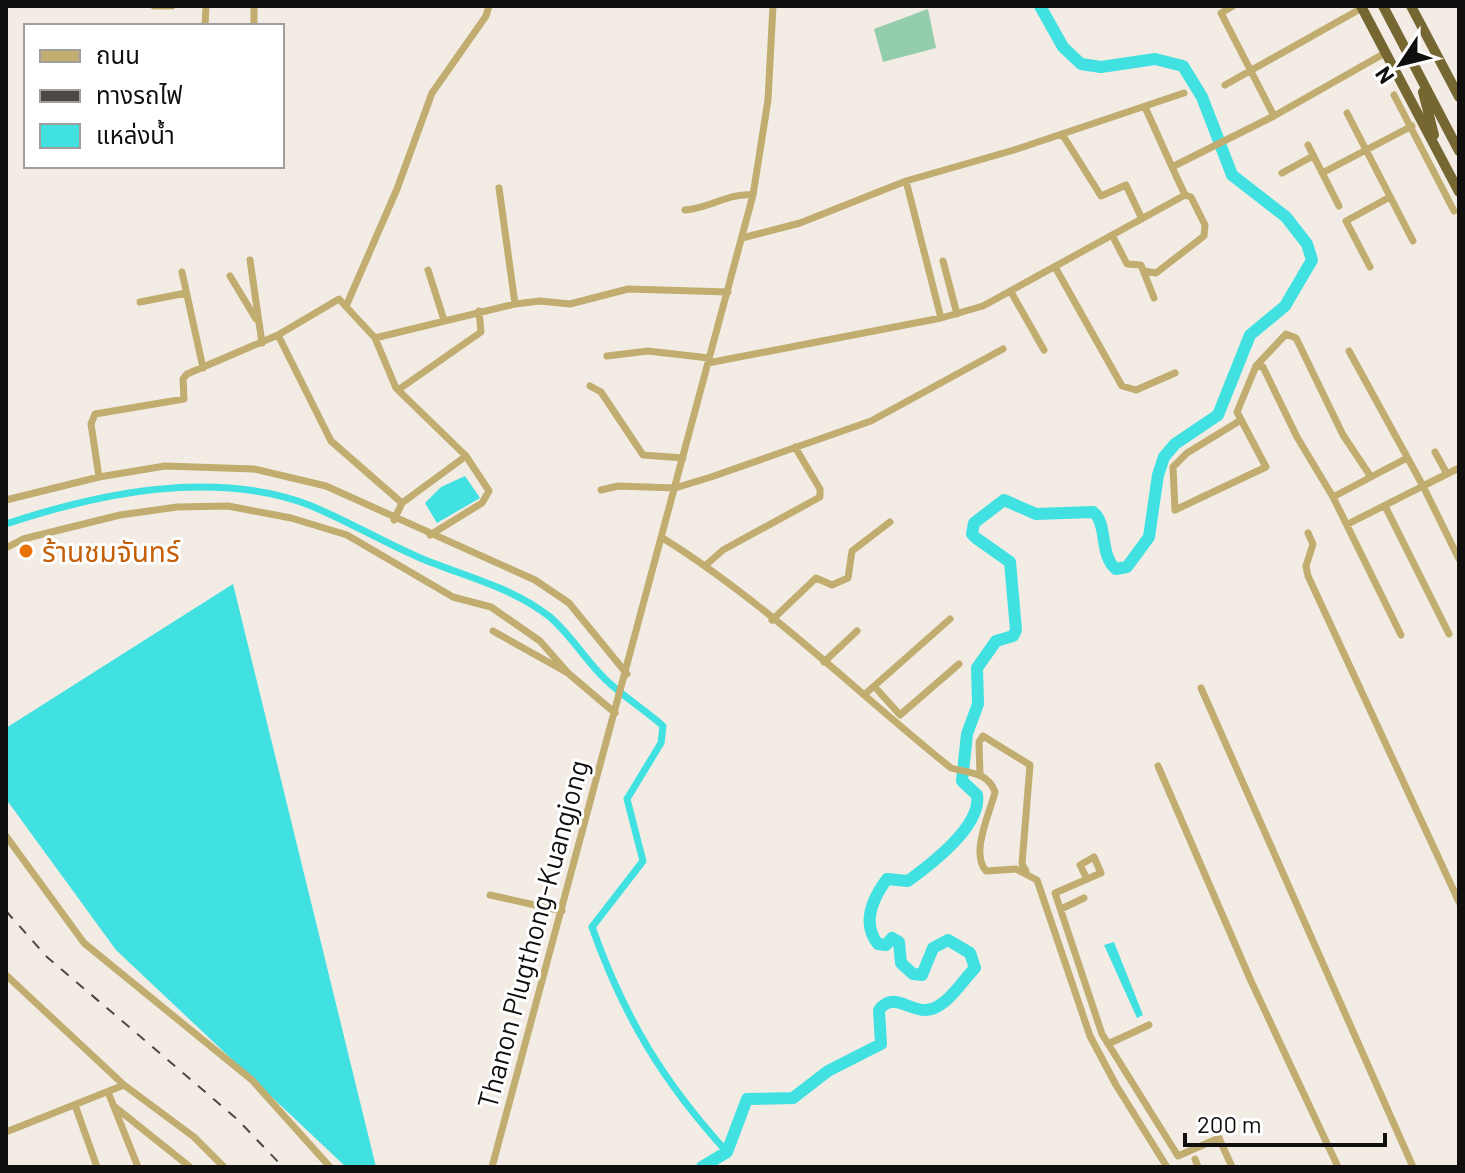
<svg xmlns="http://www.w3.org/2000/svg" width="1465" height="1173" font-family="Barlow,'Noto Sans Thai',sans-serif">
	<rect width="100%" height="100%" fill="#f2ece5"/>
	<path fill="#93cdab" d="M928 9 936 48 883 62 874 29Z"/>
	<path fill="#41e0e1" d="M465 476 480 498 437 523 425 503 441 487Z
		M233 584 376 1167H346L116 950 6 799V728Z
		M1114 942 1143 1015 1137 1018 1104 945Z"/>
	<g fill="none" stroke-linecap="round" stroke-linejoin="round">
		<path stroke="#41e0e1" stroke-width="7" d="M6 524C99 493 213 469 309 505 346 520 381 541 418 557 462 576 511 586 550 617 571 635 586 661 606 680 624 697 645 710 663 726L661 743 627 799 643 861 592 927C624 1017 663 1082 727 1152"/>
		<path stroke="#41e0e1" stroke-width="12" d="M702 1167 727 1152 747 1099 793 1098 828 1071 881 1044 879 1010C893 991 909 1011 926 1010 946 1009 962 981 975 968L970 953 948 940 933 948 922 975 913 974 901 963 899 942 892 938 886 945 878 944C861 923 873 898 887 879L908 881C930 865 982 826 977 795L962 781 967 734 978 704 977 668 996 641 1013 636 1016 630 1010 562 976 538 972 534 974 523 1004 500 1036 514 1093 512C1108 523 1099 555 1116 569L1127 567 1149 537 1158 475 1164 457 1175 444 1218 415 1250 335 1285 306 1312 260 1307 244 1286 217 1232 175 1202 97 1183 66 1155 59 1101 67 1081 64 1063 47 1040 6"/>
		<path stroke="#c1ad6f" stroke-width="7" d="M154 6H172
			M1233 6 1221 13 1274 116
			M205 26 206 6
			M254 26V6
			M1225 85 1362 8
			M1394 95 1454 211
			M1145 107 1172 167
			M1347 113 1413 241
			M1062 134 1101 196 1126 185 1142 219
			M1308 145 1339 206
			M1282 173 1313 156
			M1322 173 1412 126
			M906 181 941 318
			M499 188 515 304
			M685 210C711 208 727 193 753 195
			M1112 235 1127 264 1141 265 1154 298
			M742 238 800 223 906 181 1014 150 1184 93
			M250 260 262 343
			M943 261 957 314
			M1055 267 1122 386 1136 390 1175 373
			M1370 267 1346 221 1390 197
			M428 270 444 320
			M1144 271 1156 273 1204 236 1205 225 1191 197 1185 195
			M182 272 203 368
			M230 276 256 319
			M1011 292 1044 350
			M140 302 186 293
			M347 304 397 189 432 93 486 16 489 6
			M278 335 331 441 402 503 394 520
			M375 338 515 304 540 301 570 304 628 289 728 292
			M607 356 648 351 709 358
			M708 363 941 318 983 306 1185 195 1172 167 1274 116 1385 53
			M1256 366 1286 334 1296 338 1343 435 1371 477
			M590 386 601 392 643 455 683 458
			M398 390 481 332 479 311
			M1241 420 1187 453 1173 467 1175 510 1266 467 1237 412 1256 366 1263 367 1297 437 1333 497
			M1435 452 1447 474
			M1459 468 1423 486 1459 559
			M99 477 91 424 95 414 184 399 183 379 187 374 278 335 339 299 375 338 396 388 466 456 489 491 482 503 430 535
			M601 490 618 486 675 488 711 477 871 421 1003 349
			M6 500 99 477 165 466 254 469 326 486 535 580 569 603 627 674
			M402 503 466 456
			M1385 506 1449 634
			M1348 524 1423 486 1349 351
			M1308 533 1313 544 1306 566 1308 576 1459 902
			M661 537C766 602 855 691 951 768 969 773 988 772 995 792 990 813 970 853 986 871L1016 869 1037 880 1090 1036 1116 1085 1167 1167
			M6 548 23 539 120 515 177 507 228 506 291 518 347 535 453 597 491 607 540 641 568 673
			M706 565 723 550 820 497V489L795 447
			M772 620 816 578 832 585 848 578 852 551 890 522
			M493 631 568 673 615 713
			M1401 635 1333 497 1407 458
			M824 662 857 631
			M874 686 900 715 959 664
			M1201 688 1413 1167
			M864 695 950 619
			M1158 766 1251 981 1338 1167
			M980 775 979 742 983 736 1030 765 1022 864 1026 871
			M6 836 84 943 252 1080 330 1167
			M1087 879 1080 865 1094 857 1101 873 1055 893 1102 1034 1178 1156 1219 1138 1232 1167
			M490 895 562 911
			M1061 909 1084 898
			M6 975 124 1085 194 1137 224 1167
			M1108 1044 1149 1025
			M108 1092 138 1167
			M75 1105 97 1167
			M115 1107 190 1167
			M6 1132 124 1085
			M1195 1159 1198 1167
			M492 1167 753 195 768 100 773 6"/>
		<path stroke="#766631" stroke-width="10" d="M1361 6 1459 192
			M1383 6 1459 151
			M1411 6 1459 97
			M1423 92 1434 135"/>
		<path stroke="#4b4744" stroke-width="2" stroke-dasharray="10 10" stroke-linecap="butt" d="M6 911 47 957 237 1119 283 1167"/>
	</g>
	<circle fill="#e8710a" stroke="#fff" stroke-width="3" cx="26" cy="551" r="8"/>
	<g text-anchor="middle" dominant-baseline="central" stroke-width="6" stroke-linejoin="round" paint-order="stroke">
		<g font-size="28" fill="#c56008" stroke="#fff" text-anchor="start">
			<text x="42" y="551">ร้านชมจันทร์</text>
		</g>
		<g font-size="28" fill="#110f0d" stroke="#fff">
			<text transform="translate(532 934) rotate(-75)">Thanon Plugthong-Kuangjong</text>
		</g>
	</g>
	<rect width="1465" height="1173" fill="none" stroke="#110f0d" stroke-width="16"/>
	<rect x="24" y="24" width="260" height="144" fill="#ffffff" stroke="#a09f9e" stroke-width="2"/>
	<rect x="40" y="50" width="40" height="12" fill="#c1ad6f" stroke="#a09f9e" stroke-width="2"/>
	<text x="96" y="64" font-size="24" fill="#110f0d">ถนน</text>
	<rect x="40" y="90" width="40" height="12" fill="#4b4744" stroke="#a09f9e" stroke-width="2"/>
	<text x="96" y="104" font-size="24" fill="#110f0d">ทางรถไฟ</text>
	<rect x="40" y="124" width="40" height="24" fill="#41e0e1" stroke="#a09f9e" stroke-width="2"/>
	<text x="96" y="144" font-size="24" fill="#110f0d">แหล่งน้ำ</text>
	<g transform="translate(1401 64) rotate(235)" stroke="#ffffff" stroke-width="6" paint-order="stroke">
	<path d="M0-6L14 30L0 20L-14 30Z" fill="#110f0d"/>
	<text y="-12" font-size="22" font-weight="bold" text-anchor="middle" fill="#110f0d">N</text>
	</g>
	<path d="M1185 1133v12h200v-12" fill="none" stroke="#110f0d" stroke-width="4"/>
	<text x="1197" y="1133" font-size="24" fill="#110f0d" stroke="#ffffff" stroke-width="6" paint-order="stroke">200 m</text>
</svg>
